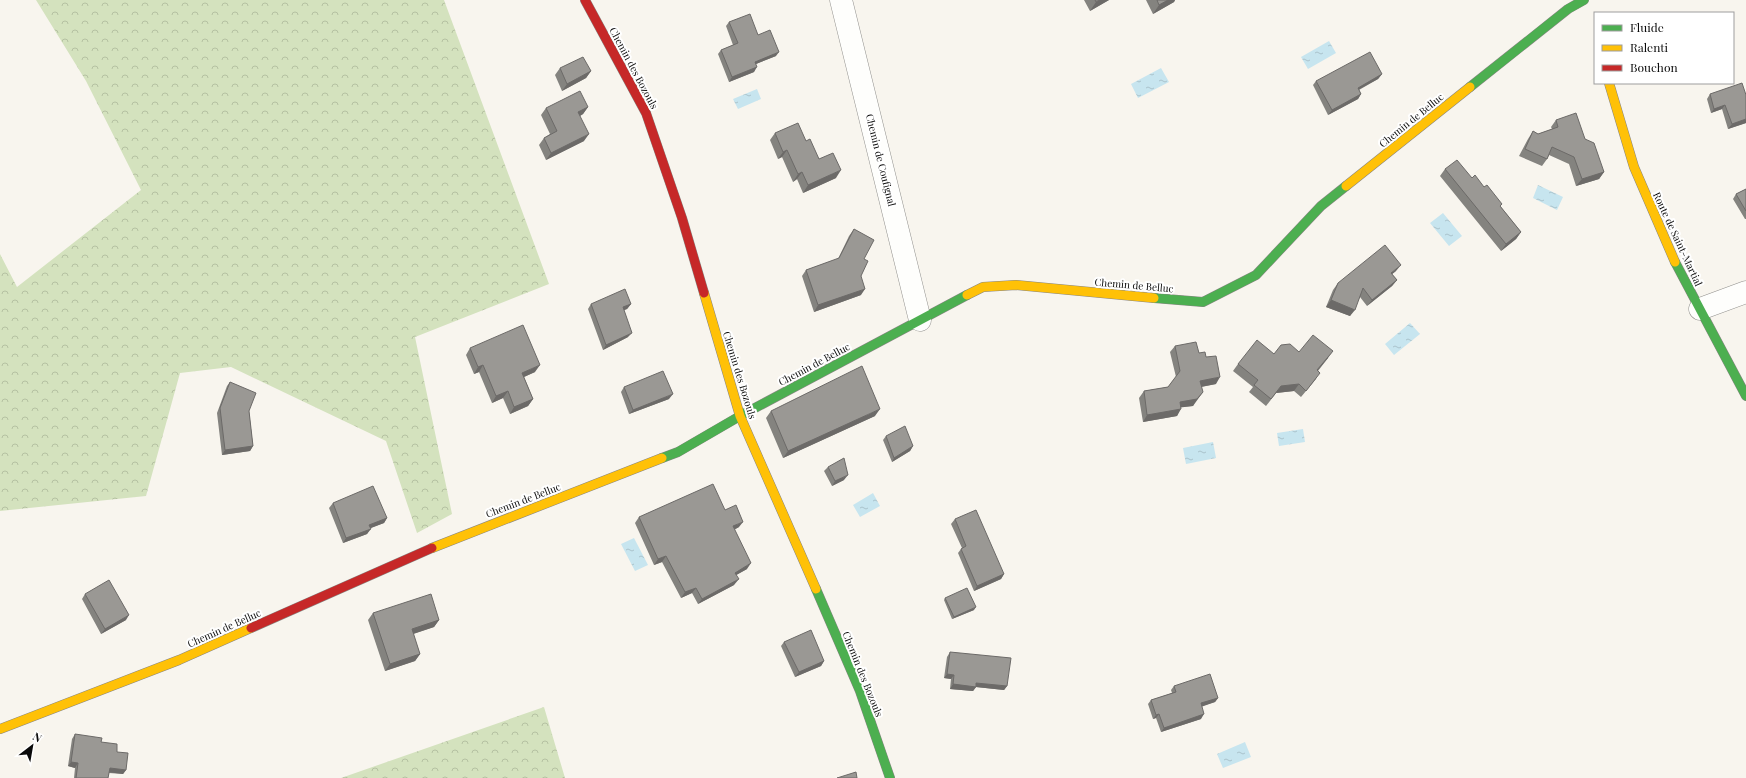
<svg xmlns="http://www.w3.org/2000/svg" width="1746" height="778" font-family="'Playfair Display',serif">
	<defs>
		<pattern id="forest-crowns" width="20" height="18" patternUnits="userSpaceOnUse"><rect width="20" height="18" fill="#d4e2be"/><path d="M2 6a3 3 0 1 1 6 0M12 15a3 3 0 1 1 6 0" fill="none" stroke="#b5c1a2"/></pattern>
		<pattern id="water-ripples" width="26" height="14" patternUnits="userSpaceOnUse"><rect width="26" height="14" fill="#c7e5ef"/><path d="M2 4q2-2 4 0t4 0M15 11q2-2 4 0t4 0" fill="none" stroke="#aac3cc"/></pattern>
	</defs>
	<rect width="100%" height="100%" fill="#f8f5ee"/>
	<path fill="url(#forest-crowns)" d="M36 0H444L549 284 415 337 452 514 417 533 386 441 231 367 180 373 146 496 0 511V254L17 287 141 190 86 81Z
		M544 707 565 778H341Z"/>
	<path fill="url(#water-ripples)" d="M1329 41 1336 53 1308 69 1301 57Z
		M1161 68 1169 82 1138 98 1131 84Z
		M757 89 761 99 738 109 733 99Z
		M1538 185 1563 197 1557 210 1533 198Z
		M1443 213 1462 236 1449 246 1430 223Z
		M1410 323 1420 334 1394 355 1385 344Z
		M1303 429 1305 442 1279 446 1277 433Z
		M1213 442 1216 458 1186 464 1183 448Z
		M873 493 880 506 860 517 853 505Z
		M634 538 648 565 635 571 621 544Z
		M1245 742 1251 757 1223 768 1217 754Z"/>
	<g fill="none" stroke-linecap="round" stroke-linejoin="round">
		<g stroke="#91908d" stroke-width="23">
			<path id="street" d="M841 0 920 320
				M1700 309 1746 292"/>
		</g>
		<g stroke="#888683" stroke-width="10">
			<path id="fast" d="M1470 87 1568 9 1584 0
				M1675 262 1746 396
				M1154 298 1203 302 1256 275 1321 206 1346 186
				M662 458 678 452 740 416 967 295
				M816 589 860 691 890 778"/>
		</g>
		<g stroke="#888683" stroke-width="10">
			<path id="slow" d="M1609 83 1634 167 1675 262
				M1346 186 1470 87
				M704 293 740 416 816 589
				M967 295 983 287 1016 285 1154 298
				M432 548 662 458
				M0 729 179 660 251 628"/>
		</g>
		<g stroke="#888683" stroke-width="10">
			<path id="jam" d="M585 0 646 113 682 218 704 293
				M251 628 432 548"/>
		</g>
		<use href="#street" stroke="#fefefc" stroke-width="22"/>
		<use href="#fast" stroke="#4caf50" stroke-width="9"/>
		<use href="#slow" stroke="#ffc107" stroke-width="9"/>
		<use href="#jam" stroke="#c62828" stroke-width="9"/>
	</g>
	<path fill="#84837f" d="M1084 0H1109L1090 11Z
		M1146 0H1175L1174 2 1153 14Z
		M729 22 758 35 776 56 756 64 754 72 729 82 718 54 721 50 733 45 726 26Z
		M560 68 591 71 586 78 562 91 555 75Z
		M1382 74 1378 79 1359 90 1361 94 1358 99 1328 115 1313 85 1316 81Z
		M1710 94 1746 95V123L1728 129 1722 109 1711 113 1707 99Z
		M588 107 583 114 580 116 584 141 546 160 539 145 544 138 550 134 541 115 546 108Z
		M1556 120 1585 139 1604 172 1599 179 1576 186 1569 164 1549 155 1547 159 1542 166 1519 156 1528 139 1533 131 1538 134 1552 129 1551 127Z
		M775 133 806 141 819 159 836 178 803 193 797 179 793 182 782 157 778 159 770 140Z
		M1445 169 1472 178 1501 207 1521 232 1516 239 1501 251 1440 176Z
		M1746 189V219H1745L1733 199 1736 194Z
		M854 229 864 259 861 276V295L814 312 802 276 806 270 838 259 849 236Z
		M1396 271 1392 274 1397 280 1392 286 1367 306 1360 297 1350 316 1326 307 1333 290 1338 283Z
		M591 304H631L627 309 624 310 628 337 603 350 588 309Z
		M1175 346 1199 353 1206 357 1216 384 1201 387 1193 406 1181 407 1177 416 1143 422 1139 398 1144 391 1168 387 1176 377 1170 352Z
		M470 348 535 372 524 377 533 399 528 406 510 414 503 398 492 403 479 372 474 374 466 355Z
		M1299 352 1328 358 1318 371 1316 379 1301 397 1294 391 1276 393 1266 406 1249 392 1253 387 1233 371 1238 364 1274 354Z
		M230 382 249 411 253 446 250 451 222 455 217 413 227 386Z
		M624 387 669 399 629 414 621 392Z
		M771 411 875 416 783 458 766 418Z
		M886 436 913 446 910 451 892 462 883 440Z
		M828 467 844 480 832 486 824 471Z
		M333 503 387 518 384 523 370 528 367 534 343 543 329 508Z
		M725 510 739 527 734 530 747 569 736 575 734 585 698 604 692 593 681 598 662 562 654 565 635 523 639 517Z
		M955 519 1004 574 1001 579 974 591 958 553 961 549 962 548 951 524Z
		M85 594 126 620 101 634 82 599Z
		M945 598 974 610 952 619 944 600Z
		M373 613 439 620 434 627 413 634 420 654 415 661 385 671 368 620Z
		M784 642 824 661 821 666 795 677 781 646Z
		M950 652 1007 686 1004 690 976 687 973 691 950 689 951 679 944 678 947 657Z
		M1174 686 1218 698 1215 702 1202 706 1201 719 1161 732 1156 718 1153 719 1148 704 1151 700 1172 693 1171 690Z
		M75 734 101 742 117 752 126 770 123 774 109 773 108 778H74L75 768 68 766 72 739Z"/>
	<path fill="#6c6a68" d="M1100 0H1109L1090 11 1096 2Z
		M1168 0H1175L1174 2 1153 14 1159 5Z
		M779 52 776 56 751 66 755 62Z
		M757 67 754 72 729 82 732 77Z
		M591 71 586 78 562 91 567 84Z
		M1382 74 1378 79 1354 92 1358 88Z
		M1361 94 1358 99 1328 115 1332 110Z
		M1725 105 1722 109 1711 113 1714 109Z
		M588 107 583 114 573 120 578 112Z
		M1746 119V123L1728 129 1732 124Z
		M589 134 584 141 546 160 551 153Z
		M787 150 782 157 778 159 783 152Z
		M841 170 836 178 803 193 808 185Z
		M802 172 797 179 793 182 798 174Z
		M1604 172 1599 179 1576 186 1582 179Z
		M1521 232 1516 239 1501 251 1506 244Z
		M1401 265 1396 271 1386 279 1391 273Z
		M1397 280 1392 286 1367 306 1372 300Z
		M865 289 861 295 814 312 818 305Z
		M1331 300 1355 310 1350 316 1326 307Z
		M631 304 627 309 619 312 623 307Z
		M632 333 628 337 603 350 606 345Z
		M1333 351 1328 358 1312 377 1317 370Z
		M483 365 479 372 474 374 478 367Z
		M540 365 535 372 517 380 522 373Z
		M1220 377 1216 384 1195 388 1200 381Z
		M1299 384 1294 391 1276 393 1266 406 1281 386Z
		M508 391 503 398 492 403 496 396Z
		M1203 392 1193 406 1176 408 1180 402Z
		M673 394 669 399 629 414 633 410Z
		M533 399 528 406 510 414 514 407Z
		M880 409 875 416 783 458 788 451Z
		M1181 409 1177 416 1143 422 1147 415Z
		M253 446 250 451 222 455 225 450Z
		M913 446 910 451 892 462 894 458Z
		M848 475 844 480 832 486 835 481Z
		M387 518 384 523 366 530 369 525Z
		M743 522 739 527 729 532 733 526Z
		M371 529 367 534 343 543 346 538Z
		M666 556 662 562 654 565 658 559Z
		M751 563 747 569 731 578 735 573Z
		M1004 574 1001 579 974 591 977 586Z
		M739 579 734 585 698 604 702 599Z
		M696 588 692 593 681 598 685 592Z
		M976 607 974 610 952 619 954 617Z
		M129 615 126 620 101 634 105 629Z
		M439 620 434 627 407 636 412 629Z
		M420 654 415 661 385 671 390 664Z
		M824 661 821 666 795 677 799 672Z
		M947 674 954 675 951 679 944 678Z
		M976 683 1007 686 1004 690 976 687 973 691 950 689 953 684Z
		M1218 698 1215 702 1198 708 1201 703Z
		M1159 714 1156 718 1153 719 1156 715Z
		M1204 714 1201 719 1161 732 1164 728Z
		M71 762 78 763 75 768 68 766Z
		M110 768 126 770 123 774 107 772Z"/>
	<path fill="#9a9894" stroke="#6c6a68" d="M1095 0H1100L1096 2Z
		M1157 0H1168L1159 5Z
		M750 14 758 35 770 30 779 52 755 62 757 67 732 77 721 50 738 43 729 22Z
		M1370 52 1382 74 1358 88 1361 94 1332 110 1316 81Z
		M583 57 591 71 567 84 560 68Z
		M1742 83 1746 95V119L1732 124 1725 105 1714 109 1710 94Z
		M580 91 588 107 578 112 589 134 551 153 544 138 557 131 546 108Z
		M1576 113 1585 139 1594 143 1604 172 1582 179 1574 157 1552 147 1547 159 1525 149 1533 131 1538 134 1558 127 1556 120Z
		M798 123 806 141 810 139 819 159 833 153 841 170 808 185 802 172 798 174 787 150 783 152 775 133Z
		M1457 160 1472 178 1475 175 1484 187 1487 185 1502 204 1500 206 1521 232 1506 244 1445 169Z
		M1746 189V211L1736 194Z
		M854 229 874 240 864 259 868 261 861 276 865 289 818 305 806 270 839 258Z
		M1385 245 1401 265 1391 273 1397 280 1372 300 1363 288 1355 310 1331 300 1338 283Z
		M625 289 631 304 623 307 632 333 606 345 591 304Z
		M523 325 540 365 522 373 533 399 514 407 508 391 496 396 483 365 478 367 470 348Z
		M1313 335 1333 351 1317 370 1320 373 1306 391 1299 384 1281 386 1271 399 1254 385 1258 380 1238 364 1257 340 1274 354 1281 345 1290 344 1299 352Z
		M1196 342 1199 353 1205 352 1206 357 1216 356 1220 377 1200 381 1203 392 1197 399 1180 402 1181 409 1147 415 1144 391 1168 387 1180 371 1175 346Z
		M862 366 880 409 788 451 771 411Z
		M663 371 673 394 633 410 624 387Z
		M230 382 256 393 249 411 253 446 225 450 220 408Z
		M905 426 913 446 894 458 886 436Z
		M844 458 848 475 835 481 828 467Z
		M713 484 725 510 736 505 743 522 733 526 751 563 735 573 739 579 702 599 696 588 685 592 666 556 658 559 639 517Z
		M373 486 387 518 369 525 371 529 346 538 333 503Z
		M976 510 1004 574 977 586 961 549 966 546 955 519Z
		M109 580 129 615 105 629 85 594Z
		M967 588 976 607 954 617 945 598Z
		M431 594 439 620 412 629 420 654 390 664 373 613Z
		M811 630 824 661 799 672 784 642Z
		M950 652 1011 658 1007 686 976 683V687L953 684 954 675 947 674Z
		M1210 674 1218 698 1201 703 1204 714 1164 728 1159 714 1156 715 1151 700 1176 692 1174 686Z
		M75 734 102 738 101 742 117 744V752L128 753 126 770 110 768 108 778H76L78 763 71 762Z
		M856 772 857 778H837Z"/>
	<g text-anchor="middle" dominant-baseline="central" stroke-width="4" stroke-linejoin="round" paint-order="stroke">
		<g font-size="10" fill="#0a0a0a" stroke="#fff">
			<text transform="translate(634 68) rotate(62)">Chemin des Bozouls</text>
			<text transform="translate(1411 120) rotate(-39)">Chemin de Belluc</text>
			<text transform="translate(881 160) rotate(76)">Chemin de Coufignal</text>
			<text transform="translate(1678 239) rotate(65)">Route de Saint-Martial</text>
			<text transform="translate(1134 285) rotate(5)">Chemin de Belluc</text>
			<text transform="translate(814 364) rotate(-28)">Chemin de Belluc</text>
			<text transform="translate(740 375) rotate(73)">Chemin des Bozouls</text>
			<text transform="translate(523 500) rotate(-21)">Chemin de Belluc</text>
			<text transform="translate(224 628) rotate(-24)">Chemin de Belluc</text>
			<text transform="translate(863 674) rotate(68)">Chemin des Bozouls</text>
		</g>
	</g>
	<rect x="1594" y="12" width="140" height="72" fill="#ffffff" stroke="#9d9d9d"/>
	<rect x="1602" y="25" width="20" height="6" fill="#4caf50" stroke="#9d9d9d"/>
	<text x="1630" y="32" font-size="12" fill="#0a0a0a">Fluide</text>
	<rect x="1602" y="45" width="20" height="6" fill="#ffc107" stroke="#9d9d9d"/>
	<text x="1630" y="52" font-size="12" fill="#0a0a0a">Ralenti</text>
	<rect x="1602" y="65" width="20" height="6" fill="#c62828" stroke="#9d9d9d"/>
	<text x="1630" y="72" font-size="12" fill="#0a0a0a">Bouchon</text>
	<g transform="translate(32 746) rotate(31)" stroke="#ffffff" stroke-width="3" paint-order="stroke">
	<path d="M0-3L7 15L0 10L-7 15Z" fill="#0a0a0a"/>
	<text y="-6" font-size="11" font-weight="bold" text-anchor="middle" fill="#0a0a0a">N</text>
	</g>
</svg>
